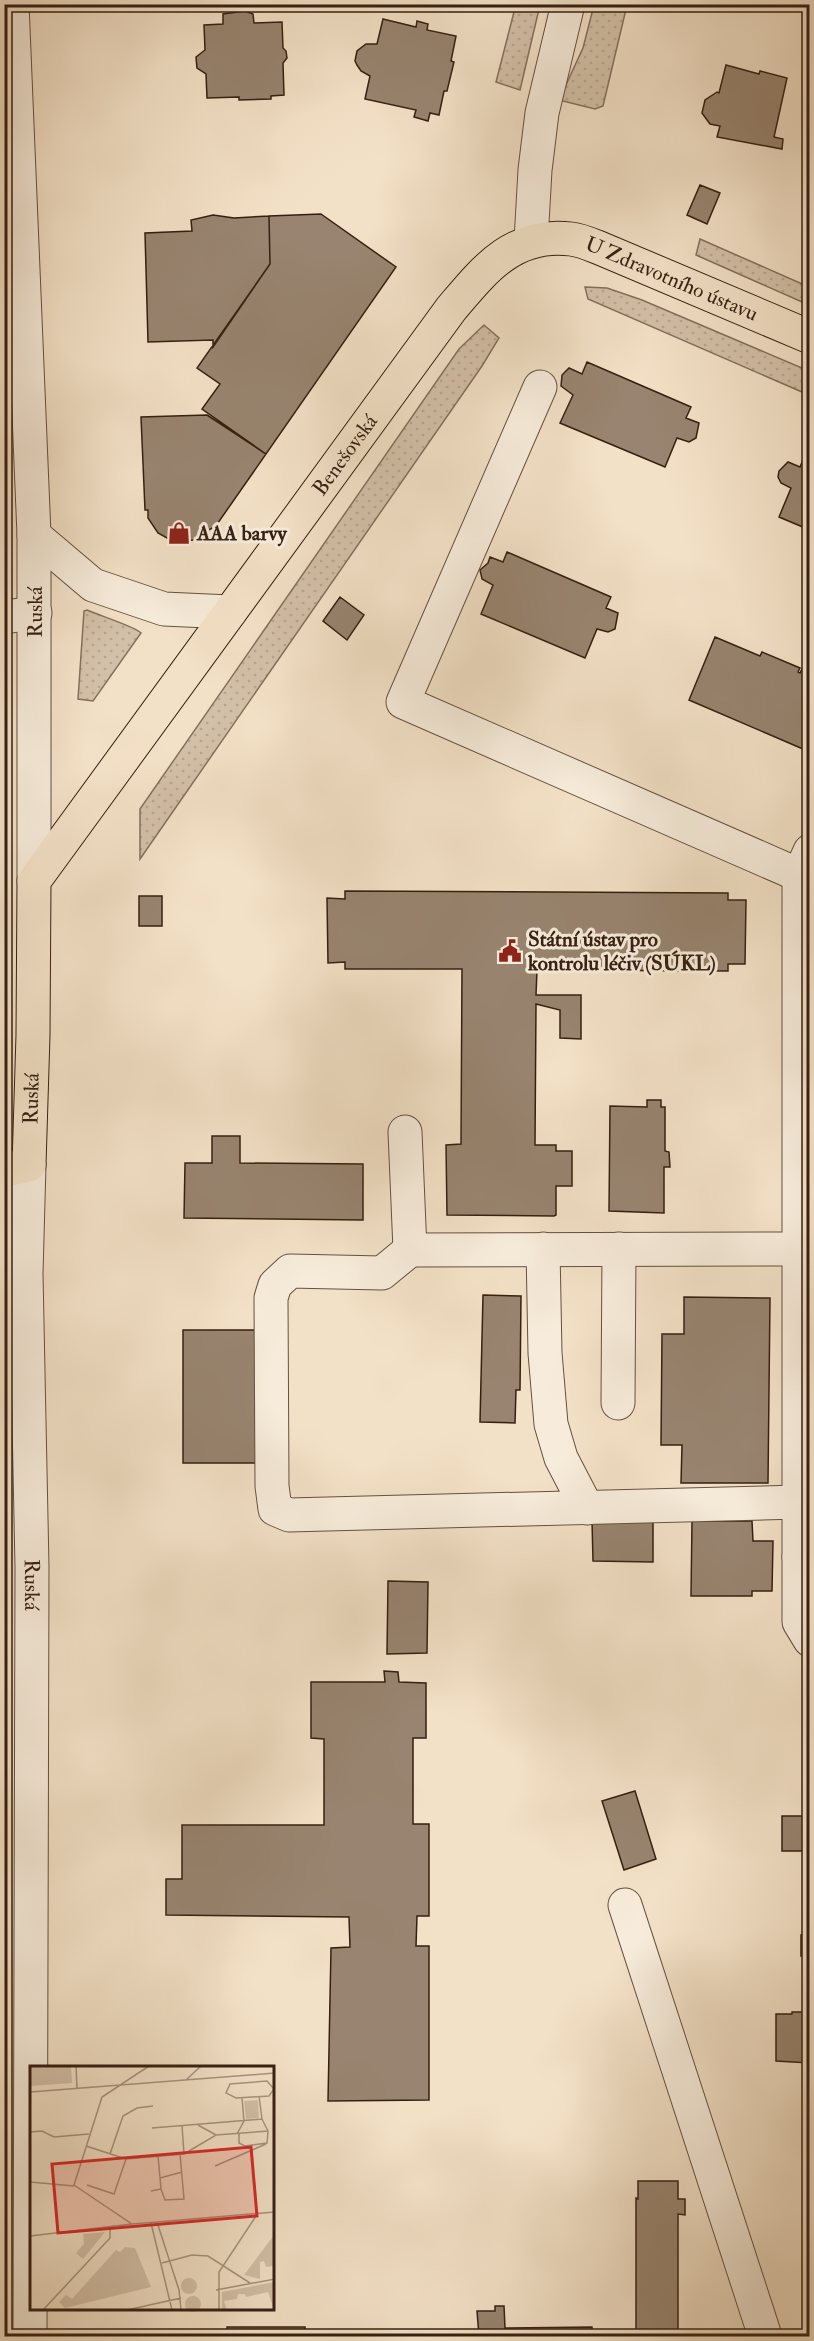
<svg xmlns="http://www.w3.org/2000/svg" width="814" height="2341" font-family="'IM FELL Double Pica',serif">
	<defs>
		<pattern id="grass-dots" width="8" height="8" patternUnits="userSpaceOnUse" patternTransform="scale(1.5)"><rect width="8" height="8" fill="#d3c0a8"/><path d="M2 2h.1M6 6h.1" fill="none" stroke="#b6a590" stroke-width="1.8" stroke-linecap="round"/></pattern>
	</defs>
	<rect width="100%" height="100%" fill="#f3e1c7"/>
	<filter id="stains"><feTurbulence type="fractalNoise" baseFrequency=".00333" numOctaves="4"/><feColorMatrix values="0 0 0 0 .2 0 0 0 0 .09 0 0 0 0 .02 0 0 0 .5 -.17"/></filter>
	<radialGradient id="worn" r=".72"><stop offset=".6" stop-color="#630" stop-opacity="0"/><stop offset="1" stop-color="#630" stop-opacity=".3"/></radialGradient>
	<path fill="url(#grass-dots)" stroke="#84705d" stroke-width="1.5" d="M516 4 540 5 520 90 496 82Z
		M594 5H627L603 106 595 109 559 100 583 48Z
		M700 239 809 287V305L696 255Z
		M585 287 607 288 642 300 809 371V395L588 299Z
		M484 325 499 338 482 366 140 859V809L459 349Z
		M87 610C98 615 136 627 141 633L93 701 78 699 84 611Z"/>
	<path fill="#988470" stroke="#361f12" stroke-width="1.5" d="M245 11 253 14 254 23 282 22 283 48 286 51 287 58 283 63 284 95 271 96V99L239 100V97L207 98 206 74 197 68 196 57 205 50 204 25 223 24V14Z
		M383 19 416 27 417 21 428 24 427 30 456 36 451 61 454 62 447 91H444L439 115 430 113 428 121 414 117 416 110 365 99 370 76 361 71 357 65 355 61 357 51 366 44H377Z
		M726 65 759 74 760 71 787 78 774 137 783 139 782 149 717 137 720 126 710 124 702 113 705 100 717 92 719 93Z
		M700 185 720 193 707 224 687 215Z
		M321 214 396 267 266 454 202 409 220 384 197 368 270 264 269 216Z
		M213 215 234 218 269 216 270 264 213 347V340L148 342 145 233 192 231 191 220Z
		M587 362 691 407 686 418 699 423 696 438 689 442 677 438 665 467 560 423 573 395 561 386 562 375 569 368 582 374Z
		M207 415 266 454 213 530 212 528 193 540 174 542 158 533 148 518V510H145L141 417Z
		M805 455 810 457V530L779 517 791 488 781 483 778 477 779 471 788 462 800 467Z
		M507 552 611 597 606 608 618 613 615 629 608 632 597 629 585 658 481 614 493 585 482 579 480 570 488 563 490 557 503 562Z
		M340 597 364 615 347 640 323 621Z
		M715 637 760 656 762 652 800 668 798 672 800 673 803 667 810 669V752L689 700Z
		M345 891 728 893V900H746L745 964H728V971L537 970 536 995H581V1039L560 1038V1010L536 1004 535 1145H556V1151H572V1186H556V1215L554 1216 447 1215 446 1145 461 1144 462 969H345V962L328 963 327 898 345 899Z
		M139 896H162V926H139Z
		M647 1100H661V1107H665V1151L669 1152 670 1167H664V1213L609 1211 610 1106 647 1107Z
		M212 1136H240V1163L363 1164V1220L184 1218 185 1163H212Z
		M483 1295 521 1296 520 1390H516L515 1423 480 1422Z
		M684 1297 770 1298 768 1483H681L682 1445H661L662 1334H684Z
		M183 1330H257L258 1463H183Z
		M592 1521 653 1522V1562L593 1561Z
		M692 1521H752L753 1541H773L772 1591H752V1596H691Z
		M388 1581 428 1582 427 1653 387 1654Z
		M384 1671 398 1672 399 1682 426 1683V1738H413V1824H429V1916H417L416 1946H429V2100L328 2101 331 1948 350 1947 349 1917 166 1915V1879H182V1825H324V1739L311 1738V1682H385Z
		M635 1791 656 1859 624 1870 602 1801Z
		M782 1816H805V1851H782Z
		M801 1935H810V1956H801Z
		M792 2012H810V2063L776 2061V2014H792Z
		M638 2181H678V2199H685V2215L678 2214V2336H636V2198L638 2199Z
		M495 2306H504L505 2328 592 2327V2336H479L477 2311H495Z
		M227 2327H305V2336H227Z"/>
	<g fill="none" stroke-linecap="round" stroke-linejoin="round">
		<g stroke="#65503f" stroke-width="35">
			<g id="minor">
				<path d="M12 4 34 535V881"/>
				<path d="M531 241 535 170 542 113 568 4"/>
				<path d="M540 387 403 702 799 875 810 851"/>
				<path d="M34 535 93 585 164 609 230 612"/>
				<path d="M4 617 35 613"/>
				<path d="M799 875V1557H810"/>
				<path d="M405 1132 410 1250 799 1249"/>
				<path id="s1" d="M29 1165 26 1274 32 1567 30 2336"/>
				<path d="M543 1249 545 1353 551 1424 561 1458 587 1508"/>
				<path d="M410 1250 382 1273 290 1271 275 1285 271 1298 272 1486 275 1509 289 1515 799 1502"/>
				<path d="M618 1403 619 1249"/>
				<path d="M799 1557V1622L810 1640"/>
				<path d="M625 1905 765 2336"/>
			</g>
		</g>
		<g stroke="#361f12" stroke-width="35">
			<g id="major">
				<path id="s2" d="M4 1170 29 1165 33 1035 34 881 451 309C484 270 513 232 571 239 581 240 592 245 602 249L810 337"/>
			</g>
		</g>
		<use href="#minor" stroke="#f7ecdb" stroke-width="33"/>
		<use href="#major" stroke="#f3e1c7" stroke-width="33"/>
	</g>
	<defs>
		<g id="shop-bare" transform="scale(1.8)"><path d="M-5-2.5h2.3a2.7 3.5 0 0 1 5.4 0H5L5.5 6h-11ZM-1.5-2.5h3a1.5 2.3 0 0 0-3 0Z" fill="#8f2418" stroke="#f7ecdb" stroke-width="2.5" paint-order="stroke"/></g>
		<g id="civic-bare" transform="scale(1.8)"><path d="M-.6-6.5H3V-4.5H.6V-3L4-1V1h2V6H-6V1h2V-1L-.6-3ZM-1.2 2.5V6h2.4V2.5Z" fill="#8f2418" stroke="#f7ecdb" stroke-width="2.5" paint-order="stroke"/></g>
	</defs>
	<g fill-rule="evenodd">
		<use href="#shop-bare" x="179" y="533"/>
		<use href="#civic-bare" x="510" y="951"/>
	</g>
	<g text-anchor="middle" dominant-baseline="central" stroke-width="6" stroke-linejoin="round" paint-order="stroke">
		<g font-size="21" fill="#361f12" stroke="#f7ecdb">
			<text stroke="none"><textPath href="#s2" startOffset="1272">U Zdravotního ústavu</textPath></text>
			<text stroke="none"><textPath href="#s2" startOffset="837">Benešovská</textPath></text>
			<text transform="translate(35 612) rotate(-90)">Ruská</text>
			<text stroke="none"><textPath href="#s2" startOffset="92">Ruská</textPath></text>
			<text stroke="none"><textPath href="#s1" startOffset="420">Ruská</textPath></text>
		</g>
		<g font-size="21" font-weight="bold" fill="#361f12" stroke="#f7ecdb" text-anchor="start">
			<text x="197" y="533">AAA barvy</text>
			<text x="528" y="939">Státní ústav pro<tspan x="528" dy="24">kontrolu léčiv (SÚKL)</tspan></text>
		</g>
	</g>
	<g transform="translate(30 2066)">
		<rect width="244" height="244" fill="#f3e1c7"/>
		<path d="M228 34 229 52 216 53 214 35ZM75 166 53 193 46 187 54 178 53 168ZM151 220a8 8 0 1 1 16 0a8 8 0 1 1-16 0ZM244 216V244L238 226 216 231 215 228H208L207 233 194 235 197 244H192V226ZM155 238a8 8 0 1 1 16 0a8 8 0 1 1-16 0Z" fill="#d3c0a8"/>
		<path d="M0 0H41L42 17 0 20ZM244 169V200L236 201 234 195 230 196V213L214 209ZM95 181 105 182 121 221 35 242 29 236 36 229 42 233 86 184 90 186Z" fill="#d3c0a8"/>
		<path fill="none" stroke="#a7937f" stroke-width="1.5" d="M46 0 47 22M119 0 72 31 44 119 102 158 127 156 149 224 151 244M156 14 171 0M237 15 244 23 239 30 206 32 196 27 200 18ZM0 26 245 7M168 59 186 69M122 62 232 53 229 30M0 66 12 65 24 71 59 68M209 67V77L215 80 237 77 238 65M207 68 214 55 212 32M56 80 96 93 84 128 57 119M80 88 93 50 107 42 123 40M154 88 186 69 238 65 232 53M96 93 154 88 152 59M185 100 236 78M130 112 152 106M0 116 44 120M131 123 135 134 154 133 150 88M121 125 131 123 128 90M127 156 245 146M121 157 142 244M0 170 102 158M132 197 162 189 178 190 220 217M186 224 245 213M13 244 80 172V160M97 244 151 232M189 244V206L228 147"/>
		<path fill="#d62828" fill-opacity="0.15" stroke="#d62828" stroke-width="3" d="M221 81 227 150 28 167 22 98Z"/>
		<rect width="244" height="244" fill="none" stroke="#361f12" stroke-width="3"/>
	</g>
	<rect width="814" height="2341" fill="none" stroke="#f3e1c7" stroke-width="24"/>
	<rect x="6" y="6" width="802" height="2329" fill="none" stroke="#361f12" stroke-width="3"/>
	<rect x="12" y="12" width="790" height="2317" fill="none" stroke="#361f12" stroke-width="1.5"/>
	<rect width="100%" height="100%" filter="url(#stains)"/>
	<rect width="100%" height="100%" fill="url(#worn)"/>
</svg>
